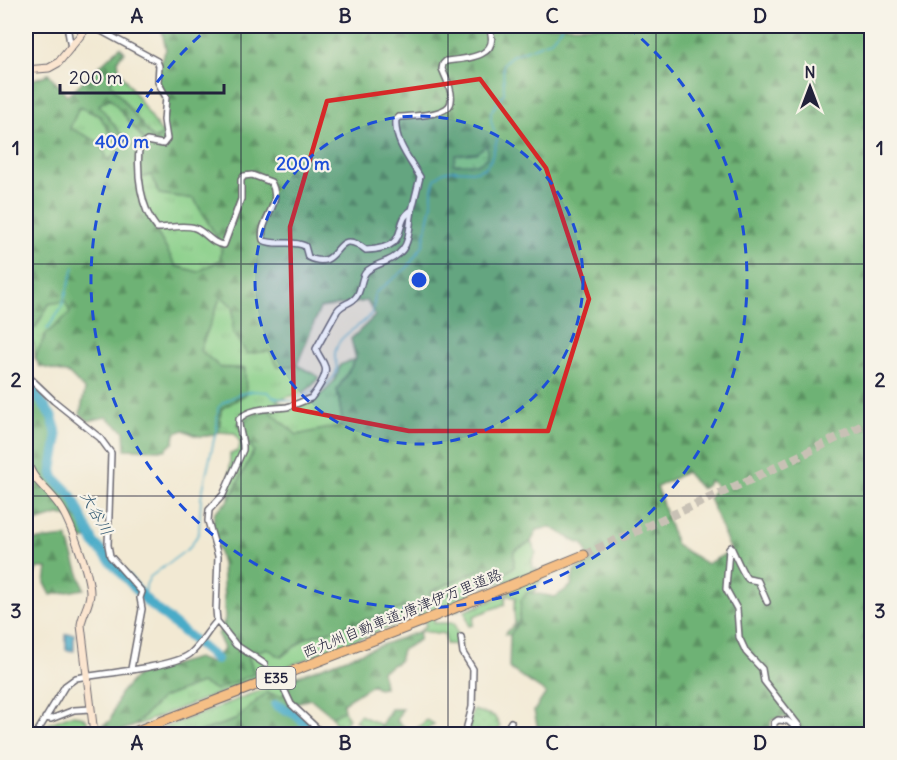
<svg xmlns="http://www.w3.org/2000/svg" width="897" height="760" font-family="Delius,'Klee One',sans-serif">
	<defs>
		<pattern id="grass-tufts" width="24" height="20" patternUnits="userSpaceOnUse" patternTransform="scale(1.5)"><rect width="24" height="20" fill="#89cf89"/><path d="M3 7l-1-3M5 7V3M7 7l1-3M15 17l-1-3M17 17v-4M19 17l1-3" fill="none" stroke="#76b177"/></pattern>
		<pattern id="forest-firs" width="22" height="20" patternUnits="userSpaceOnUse" patternTransform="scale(1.5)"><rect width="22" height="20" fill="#6eb275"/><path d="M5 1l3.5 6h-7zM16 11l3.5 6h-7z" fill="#5a9061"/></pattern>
		<pattern id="wetland-marsh" width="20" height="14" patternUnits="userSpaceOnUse" patternTransform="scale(1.5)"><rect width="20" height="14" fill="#89cf89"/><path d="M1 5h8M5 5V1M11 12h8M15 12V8" fill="none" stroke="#76b177"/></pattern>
		<pattern id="park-dots" width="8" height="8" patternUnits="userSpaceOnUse" patternTransform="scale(1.5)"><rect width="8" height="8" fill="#89cf89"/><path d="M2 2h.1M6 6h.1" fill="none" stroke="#76b177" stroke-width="1.8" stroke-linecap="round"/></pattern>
		<pattern id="water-ripples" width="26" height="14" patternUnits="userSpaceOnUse" patternTransform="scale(1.5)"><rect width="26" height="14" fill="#49abc8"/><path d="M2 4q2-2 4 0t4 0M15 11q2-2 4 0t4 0" fill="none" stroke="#3c8ba4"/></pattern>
	</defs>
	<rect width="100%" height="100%" fill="#f7f3e8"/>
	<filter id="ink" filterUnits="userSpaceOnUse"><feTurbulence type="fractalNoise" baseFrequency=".0167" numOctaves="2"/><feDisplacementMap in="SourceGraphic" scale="12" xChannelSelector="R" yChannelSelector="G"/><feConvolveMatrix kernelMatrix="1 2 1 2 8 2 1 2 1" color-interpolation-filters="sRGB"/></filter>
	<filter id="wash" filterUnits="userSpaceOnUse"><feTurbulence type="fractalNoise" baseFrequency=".008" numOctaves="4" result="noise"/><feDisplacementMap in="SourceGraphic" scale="24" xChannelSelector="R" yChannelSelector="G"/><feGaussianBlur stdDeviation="1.35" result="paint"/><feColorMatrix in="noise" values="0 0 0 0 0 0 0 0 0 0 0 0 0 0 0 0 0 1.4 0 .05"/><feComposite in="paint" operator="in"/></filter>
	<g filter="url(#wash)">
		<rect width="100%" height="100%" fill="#f2e9d3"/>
		<path fill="url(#grass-tufts)" stroke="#567862" stroke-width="1.5" d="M119 70 163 135 152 139 110 83Z
			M110 97 145 142 130 146 98 105Z
			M79 107 100 116 119 150 108 161 70 128Z
			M151 175 160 194 194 198 222 246 220 260 198 272 176 266 149 218 140 178Z
			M221 296 233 307V333L270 350 278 367 297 365 319 377C307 396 293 394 276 401L293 408C314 400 336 390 340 365L356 359 337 390 344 425 297 435 267 410 238 424 254 450 229 500 230 454 238 451 240 443 235 433 219 432 221 409 246 394 244 368H221L200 350Z
			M65 300 71 313 46 334 35 357 34 344 26 340V328H36L49 304Z
			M531 542 536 553 532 559 533 569H537L542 578 535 591C514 596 525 608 518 622 516 627 512 631 510 635L505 634 515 624 514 606 516 598 506 595 505 604 474 616 473 625 469 626 465 611 506 595 511 590 507 581 479 588 458 602 459 610 434 614V623H454L461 645 446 644 445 634 420 631 426 625 421 615 134 726 162 698 201 683 254 673 248 655 267 648 281 657 306 638 406 607 415 613 428 607 430 592 483 568 499 578 514 551Z
			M298 676 282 696 266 693 235 720 193 734H148Z
			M71 715 81 716 87 721 89 734H41L46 725Z
			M360 715 381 725 383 734H370L371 731 355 721Z
			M427 720 434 724 421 734H404L407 729H416Z"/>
		<path fill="url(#forest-firs)" stroke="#486a58" stroke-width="1.5" fill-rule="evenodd" d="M161 26H871V734H804L784 717 771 720 770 734H544L538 729 534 711 546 693 509 668 510 635 519 621 521 600 528 592 555 597 571 586 574 570 591 563 583 544 576 542 551 527 537 530 531 542 514 551V567L499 578 483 568 430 592 428 607 414 613 406 607 306 638 281 657 267 648 248 655 254 674 216 690 201 683 162 698 134 726 112 734H100L99 727 110 721 120 694 137 675 197 658 210 663 224 649 218 635 225 619 222 563 212 528 215 512 229 500 254 451 237 424 267 409 297 435 343 425 337 390 356 359 351 339 375 316 367 301 320 308 297 365 278 367 270 351 247 354 233 333V307L221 296 200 350 221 368H245L246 394 221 409 219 432C204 439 197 437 184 430L175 433 174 442 165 450 125 449 124 431 106 417 89 421 80 414 85 390 69 374 39 366 35 357 46 334 70 313 65 301 49 304 35 328H26V82L49 74 67 96 120 47 125 52 118 59 119 70 110 83 153 139 163 135 166 101 157 90V68L166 50ZM110 98 145 141 144 142 130 146 99 105ZM79 107 100 116 119 149 109 161 99 142 70 128ZM151 175 159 194 194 199 222 246 220 260 198 272 176 266 149 218 140 178ZM686 472 701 489 708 484 709 480 717 486 709 498 731 551 707 564 676 545 657 487Z
			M26 379 30 380 49 419 56 442 50 470 52 479 70 495 80 516 87 539H80L71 517 58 515 26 525Z
			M26 531 28 541 67 537 84 589 51 595 45 583 47 568H37L29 587 26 588Z
			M420 631 419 640 402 650 399 661 382 671 384 687 377 688 373 684 343 703 344 711 332 716 311 699 299 702 286 710 314 734H193L235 720 266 693 282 696 298 676Z
			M391 709H402L397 721 407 729 404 734H383L381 725Z"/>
		<path fill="url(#wetland-marsh)" stroke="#567862" stroke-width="1.5" d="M487 145V158L477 164H453L456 155 476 153Z"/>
		<path fill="url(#park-dots)" stroke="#567862" stroke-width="1.5" d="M473 710 494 716 500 726 496 734H474L467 732Z
			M344 711 349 718 342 727 335 723 332 716Z"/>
		<path fill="url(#water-ripples)" stroke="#366682" stroke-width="1.5" d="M66 634H74V651L66 650Z"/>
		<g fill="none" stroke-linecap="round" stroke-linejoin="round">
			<path stroke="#49abc8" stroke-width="1.5" d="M47 329 61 309 74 267
				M321 389C351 365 327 366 338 344 345 330 365 326 372 312 375 306 374 299 375 293L407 268 423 245 432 204V189L435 179 443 172 453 170 477 171 486 167 491 159 497 140 491 121V112L504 93 503 64 511 56 550 41 563 26
				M145 598 146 585 150 577 189 548 199 533 201 498 217 426 218 408 223 403 239 394 253 391 268 392 273 397 291 401 314 391"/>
			<path stroke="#49abc8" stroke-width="10" d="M26 382 33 389 52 417 56 430 57 442 52 470 54 478 72 496 94 543 149 603 216 659
				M276 705 295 714 318 734"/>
		</g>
	</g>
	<g filter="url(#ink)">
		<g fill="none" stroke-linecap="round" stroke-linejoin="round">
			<path stroke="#c8c1b5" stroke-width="5" stroke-dasharray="5 2.5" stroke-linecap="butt" d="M265 664 284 689"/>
			<path stroke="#c8c1b5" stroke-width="9" stroke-dasharray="9 4.5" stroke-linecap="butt" d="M584 555 756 477 872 421"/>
			<g stroke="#6b6870" stroke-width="8">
				<path id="street" d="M67 26 71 48
					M412 210 420 177C410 160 394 141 396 120L399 117C412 116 450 116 451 101 453 91 446 78 442 69L443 64 446 61C467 59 503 57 488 26
					M26 377 31 379 54 401 100 438 111 453 108 545 110 556 142 592 140 598 142 609 131 669
					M767 602 758 581C757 581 748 579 748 579 744 577 734 553 731 547L729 549 726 589 737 609 739 637 746 652 762 669 764 681 799 726 797 729 788 721 778 720 774 723V734
					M217 621 236 645 265 664
					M461 637 463 653 473 669 472 707 465 734
					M284 689 291 704 323 734
					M45 718 51 719 74 710 91 709
					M36 734 65 686 76 678C100 674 174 667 190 654 201 645 207 631 217 621L216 610 218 556 208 521 209 510 223 495 243 450C244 439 238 430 239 419 251 407 272 409 287 407 295 405 303 401 311 398 316 392 328 375 325 367 323 360 318 356 316 349L337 311C342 303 351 304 356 297 362 290 360 279 366 272 372 266 380 264 387 261 412 250 408 233 412 210 391 222 414 248 366 250 332 223 343 274 308 257L305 246C292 239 276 247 263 240 258 220 284 205 271 182L252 175 244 176 241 180V199L224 245C211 244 206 232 195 228 186 224 168 228 157 228 140 208 137 174 139 148L147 141 163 144 167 139 164 120 166 97 158 82 159 66 157 61 92 26
					M504 734 511 722"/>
			</g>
			<g stroke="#6b6870" stroke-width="9">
				<path id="secondary" d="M26 70 49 68 58 63 88 26
					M26 455C30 481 45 485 59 505 70 520 90 575 90 593 90 605 82 614 81 625L94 734"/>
			</g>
			<g stroke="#6b6870" stroke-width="11">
				<path id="highway" d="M129 734 423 621 584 555"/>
			</g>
			<use href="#street" stroke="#fff" stroke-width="5"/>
			<use href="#secondary" stroke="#fbe5cf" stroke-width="7"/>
			<use href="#highway" stroke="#f5bf86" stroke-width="9"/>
		</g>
	</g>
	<path fill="none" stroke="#d62828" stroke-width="4.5" stroke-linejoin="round" d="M480 79 546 168 589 299 548 431H409L294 409 290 227 327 101Z"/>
	<path fill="none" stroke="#22223b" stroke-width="1.5" stroke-opacity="0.55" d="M241 26V734M448 26V734M656 26V734M26 264H872M26 496H872"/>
	<circle cx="419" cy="280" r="164" fill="#1d4ed8" fill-opacity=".12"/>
	<g fill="none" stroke="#1d4ed8" stroke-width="3" stroke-dasharray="10 8">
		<circle cx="419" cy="280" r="164"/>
		<path d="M628 27A328 328 0 1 1 210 27"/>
	</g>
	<g text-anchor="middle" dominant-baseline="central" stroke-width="4.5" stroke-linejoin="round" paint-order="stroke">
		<rect fill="#f7f3e8" stroke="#62616f" stroke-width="1.5" x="256.5" y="667" width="39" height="22" rx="4.5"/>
		<g font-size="14" font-weight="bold" fill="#22223b">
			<text x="276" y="678">E35</text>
		</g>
		<g font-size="15" fill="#22223b" stroke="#f7f3e8">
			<text transform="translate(402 613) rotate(-22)">西九州自動車道;唐津伊万里道路</text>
		</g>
		<g font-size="16" font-style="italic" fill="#325973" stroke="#f7f3e8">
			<text transform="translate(97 513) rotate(61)">大谷川</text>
		</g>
	</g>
	<circle cx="419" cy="280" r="9" fill="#1d4ed8" stroke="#f7f3e8" stroke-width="3"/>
	<g font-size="18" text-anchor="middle" font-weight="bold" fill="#1d4ed8" stroke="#f7f3e8" stroke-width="4.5" stroke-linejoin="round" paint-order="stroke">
		<text x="122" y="148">400 m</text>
		<text x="303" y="170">200 m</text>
	</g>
	<rect width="897" height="760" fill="none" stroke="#f7f3e8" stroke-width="66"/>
	<g transform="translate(810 87)" stroke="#f7f3e8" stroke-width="4.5" paint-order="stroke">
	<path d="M0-4.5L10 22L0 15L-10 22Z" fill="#22223b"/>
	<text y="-9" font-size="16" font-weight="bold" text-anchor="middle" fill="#22223b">N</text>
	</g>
	<path d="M60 84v9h164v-9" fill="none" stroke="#22223b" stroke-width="3"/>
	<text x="69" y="84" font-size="18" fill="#22223b" stroke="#f7f3e8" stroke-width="4.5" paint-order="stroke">200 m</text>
	<rect x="33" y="33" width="831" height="694" fill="none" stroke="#22223b" stroke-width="2"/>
	<g font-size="20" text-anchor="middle" font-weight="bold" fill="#22223b">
		<text x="137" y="23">A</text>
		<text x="345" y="23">B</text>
		<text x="552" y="23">C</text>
		<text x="760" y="23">D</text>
		<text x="16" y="155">1</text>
		<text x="880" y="155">1</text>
		<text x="16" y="387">2</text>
		<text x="880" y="387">2</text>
		<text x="16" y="618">3</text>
		<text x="880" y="618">3</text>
		<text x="137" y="750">A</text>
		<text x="345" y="750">B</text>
		<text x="552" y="750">C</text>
		<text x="760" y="750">D</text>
	</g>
</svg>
